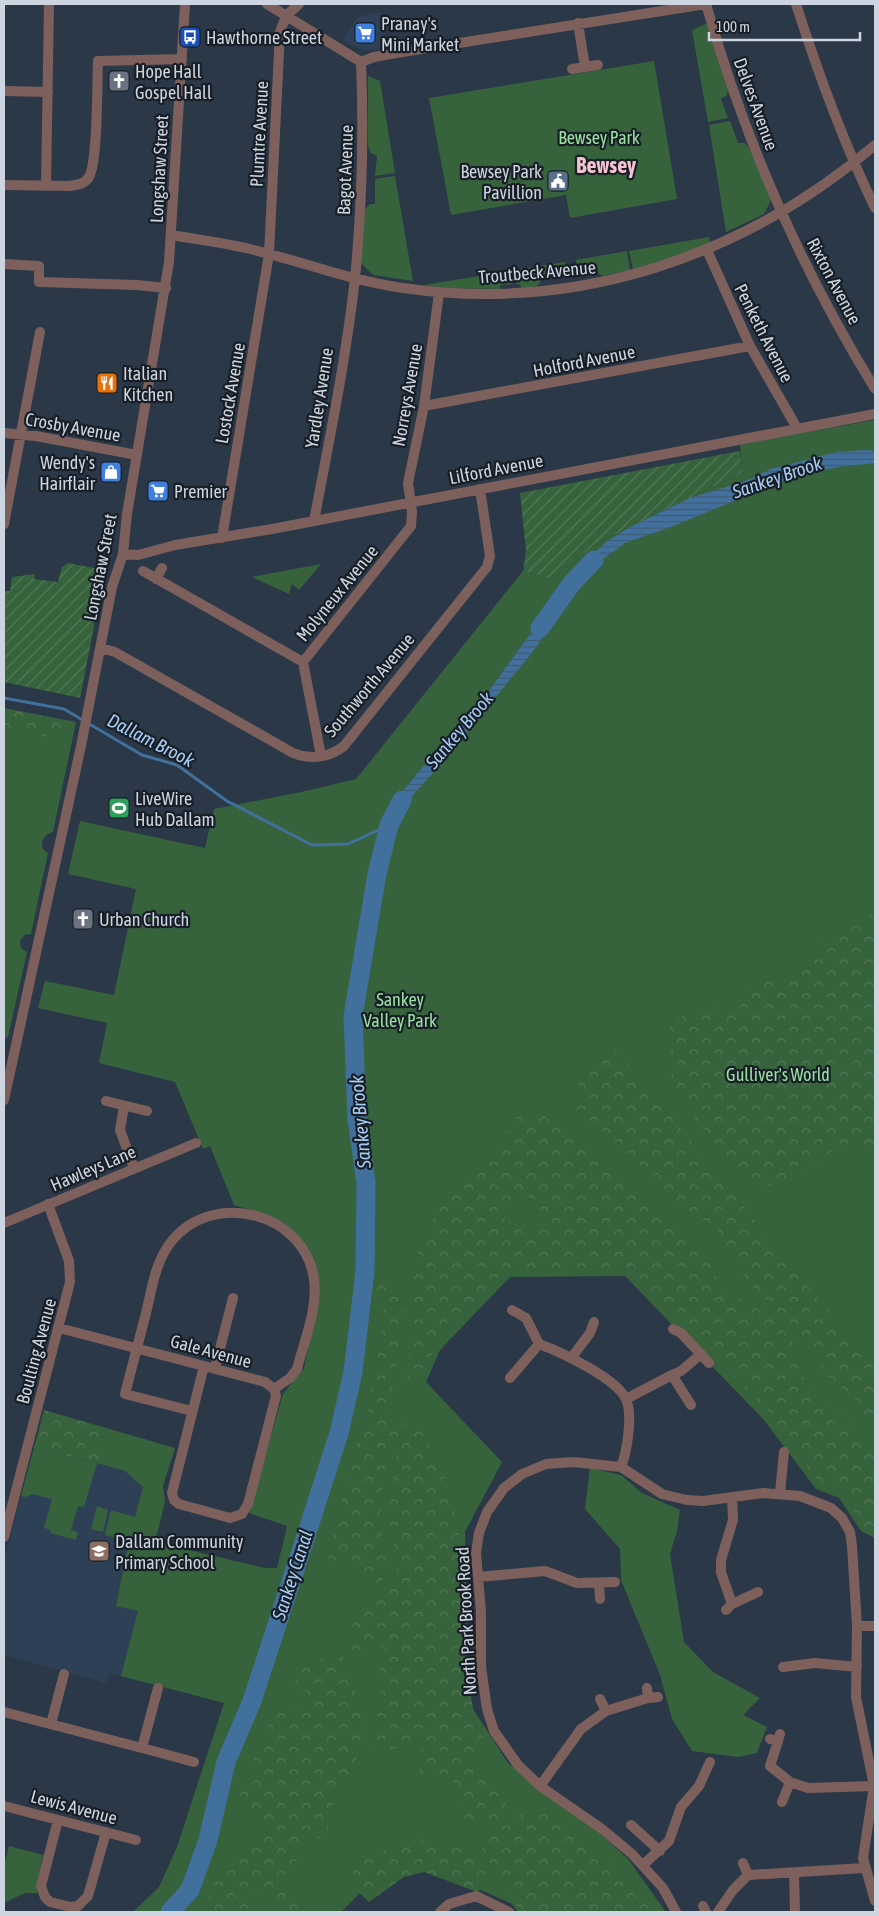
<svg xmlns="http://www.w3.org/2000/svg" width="879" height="1916" font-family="'Asap Condensed',sans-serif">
	<defs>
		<pattern id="forest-crowns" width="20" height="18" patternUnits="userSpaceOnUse" patternTransform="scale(1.25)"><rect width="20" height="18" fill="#36633c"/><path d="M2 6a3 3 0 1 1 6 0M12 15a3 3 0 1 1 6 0" fill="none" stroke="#527958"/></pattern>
		<pattern id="garden-furrows" width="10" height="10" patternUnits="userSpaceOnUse" patternTransform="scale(1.25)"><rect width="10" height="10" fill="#36633c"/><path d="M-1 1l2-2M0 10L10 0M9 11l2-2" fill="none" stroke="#527958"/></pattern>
		<pattern id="water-rules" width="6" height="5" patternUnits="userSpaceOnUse" patternTransform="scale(1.25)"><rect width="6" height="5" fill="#42709c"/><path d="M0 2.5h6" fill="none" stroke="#405a74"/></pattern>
	</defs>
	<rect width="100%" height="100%" fill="#2a3848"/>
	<path fill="#2e4056" d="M380 12 386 48 363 51 342 40 359 16Z
		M44 1410 175 1448 163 1486 165 1502 155 1542 264 1568 224 1702 109 1673 106 1683 4 1655V1560Z"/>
	<path fill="#36633c" d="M708 23 728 89 727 95 721 99 728 118 708 122 692 30Z
		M654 61 677 199 570 218 566 195 451 215 429 98Z
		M368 76 380 81 395 173 375 176 377 156 371 153 368 146Z
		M730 121 738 143H745L750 149 771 200 764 214 726 232 709 125Z
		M395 176 413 281 373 275 360 262 365 209 370 204H375V179Z
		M709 237 710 243 660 262 633 269 629 251Z
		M627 251 630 270 603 276 599 274 596 266 577 270 576 260Z
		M565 262 567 272 540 275V283L535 287 521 288 520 284H516L514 270Z
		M511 271 513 284 500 285V289L447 288 423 285Z
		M875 420V1538L861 1531 839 1498 816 1489 764 1420 625 1276 510 1277 440 1350 426 1382 502 1462 465 1532 468 1701 508 1763 573 1809 628 1859 666 1912H518L512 1904 425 1865 374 1879 341 1912H133L159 1887 177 1847 224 1703 121 1676 138 1611 116 1606 129 1541 105 1535 111 1510 135 1517 143 1487 125 1471 97 1463 84 1507 78 1506 71 1530 78 1532 76 1540 50 1533 51 1530 44 1528 52 1499 32 1494 26 1497 21 1496 34 1448 96 1463 106 1428 175 1448 163 1486 165 1502 155 1542 264 1568H277L287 1526 249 1513 283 1394 304 1368 317 1303V1277L315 1264 308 1251 283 1223 255 1211 234 1205 210 1146 203 1149 175 1082 99 1063 107 1023 38 1008 45 981 114 995 136 889 68 874 80 821 205 848 214 809 301 792 356 779 523 571 552 579 597 543 742 473 740 444Z
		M321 564 299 590 292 584 289 594 252 577Z
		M4 727 56 738 75 727 53 832C44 835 40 841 43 849L48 853 31 934 24 935 20 941 21 948 27 952 8 1037 4 1039Z
		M590 1468 621 1475 642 1493 680 1510 677 1531 670 1554 684 1642 713 1672 760 1698 743 1715 767 1727 757 1753 738 1757 692 1751 672 1719 660 1675 621 1580 620 1549 585 1509Z
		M97 1506 108 1510 103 1532 91 1529Z
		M9 1846 43 1855 37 1883V1893H25L4 1903V1866Z"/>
	<path fill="url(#forest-crowns)" fill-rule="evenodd" d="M4 708 76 722 75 727 56 738 4 729Z
		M870 915 875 917V1146L872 1148H835L784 1190 740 1177 672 1088 670 1023 709 1002 724 1014 740 1012 741 988 799 973 818 941 838 938Z
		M618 1051 875 1369V1428L853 1396 828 1377 805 1339 756 1291 733 1262 726 1241 716 1228 686 1210 628 1153 574 1107 581 1072Z
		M527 1111 552 1114 569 1125 681 1233 696 1240 707 1254 716 1276 726 1289 772 1318 792 1342 803 1377 813 1390 852 1422 875 1450V1531L862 1525 844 1494 818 1481 779 1431 770 1413 627 1270 506 1268 467 1313 446 1323 418 1385 407 1379 415 1308 409 1274 429 1227 443 1201 491 1153 507 1136 518 1116ZM528 1197 538 1200C544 1214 540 1230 524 1235L516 1223 503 1219 516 1204Z
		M382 1278C387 1282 396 1287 400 1293 410 1307 393 1392 386 1410L406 1426 423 1433 436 1457 450 1493 457 1519 460 1544 469 1685 475 1720 487 1745 475 1760 504 1797 507 1812 516 1818 528 1809 547 1814 608 1857 644 1892 657 1912H521L498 1878 481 1846 493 1836 483 1822 468 1827 458 1800V1785L447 1777 423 1775 415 1764 422 1749 416 1743C400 1744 388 1754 372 1750L379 1721 376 1711 383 1702 376 1674 392 1654 377 1644 361 1654 351 1648C348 1600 383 1608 395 1576 402 1558 391 1540 389 1523 387 1499 395 1477 397 1454L387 1449 380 1505 382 1541 390 1565 387 1575 371 1589C360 1564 355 1563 328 1561L334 1529 358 1438 369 1415 367 1404 379 1350 384 1304 370 1295 371 1281Z
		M44 1410 106 1428 97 1463 34 1448Z
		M341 1650 363 1712 365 1729 362 1748 328 1813V1833L320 1838 303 1835 295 1847 298 1859 288 1879 277 1882 273 1891 251 1894 249 1904 254 1912H201L217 1880 264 1835 263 1815 236 1806 275 1707 303 1706 307 1692 292 1689 299 1671Z
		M420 1839C447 1843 494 1847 490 1883L477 1892 424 1872 404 1877 369 1902 353 1887V1868C373 1852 395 1846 420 1839Z
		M283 1890 292 1892 305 1902 296 1912H273L274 1897Z"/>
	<path fill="url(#garden-furrows)" d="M740 451 742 473 597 543 552 579 523 571 526 551 520 493Z
		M68 563 105 570 80 698 4 682V591H10L12 577 35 574 34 579 58 582 62 567Z"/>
	<path fill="url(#water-rules)" d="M866 450 875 451V463L838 467 792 477 671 527 625 543 603 559 585 579 531 654 440 765 413 795 398 825 386 818 393 803 446 739 480 703 531 633 556 606 592 555 606 542 630 527 690 498 743 482 771 469 837 452Z"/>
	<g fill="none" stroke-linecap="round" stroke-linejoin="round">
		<path stroke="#42709c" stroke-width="3" d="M4 698 64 709 142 755 177 765 227 801 312 845 348 844 389 825"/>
		<path stroke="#42709c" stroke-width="19" d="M540 628 572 583 594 560
			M170 1912 190 1890 208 1840 226 1762 252 1701 303 1545 339 1433 353 1372 365 1271 366 1183 357 1119 353 1016 377 874 389 825 402 800"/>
		<path stroke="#7d605c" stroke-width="10" d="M267 4 361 62
			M706 4C745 142 800 267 875 389
			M796 4C818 73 843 142 875 208
			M578 23 585 67
			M361 62 374 57 402 52 706 4
			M572 69 598 65
			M4 91 48 92
			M4 185 69 186C77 185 85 184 89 177 98 162 97 83 98 61L182 59
			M46 186 49 4
			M172 235C199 240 227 243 254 250 304 262 352 281 403 288 577 313 743 257 875 145
			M707 250 750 346 797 428
			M4 264 39 266V282L137 285 166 288
			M424 406 750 346
			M4 433 36 436 137 455
			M314 521C329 441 346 360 355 278 362 206 364 134 361 62
			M4 524 40 332
			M222 538 269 254 280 32 286 16 299 4
			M123 554 138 555 175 545 272 529 875 414
			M143 571 303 662 411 526 412 512 408 483 424 406 439 293
			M156 579 162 568
			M101 648 115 652 293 753C310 760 329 758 344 746L487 567 490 556 480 489
			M303 662 321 756
			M4 1100 81 746 112 587 123 554 127 514 169 262 185 4
			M106 1101 147 1111
			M124 1106 120 1130 134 1168
			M4 1223 196 1143
			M59 1328 265 1382 274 1389
			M673 1329 681 1333 709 1363
			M539 1344C561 1352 616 1378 626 1399 633 1415 627 1452 621 1467
			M572 1357 590 1333 594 1322
			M204 1366 172 1493 174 1500 179 1504 230 1518 242 1514 248 1504 276 1396 274 1389
			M215 1368 233 1298
			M672 1375 681 1371 701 1354
			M510 1378 539 1344 526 1318 512 1310
			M626 1399 672 1375 691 1405
			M192 1411 125 1394C132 1367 139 1340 146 1313 152 1289 155 1262 171 1242 212 1189 306 1212 314 1280 318 1309 304 1341 297 1369L290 1378 274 1389
			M780 1493 784 1452
			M4 1537 70 1282 69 1261 48 1204
			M478 1577 545 1571 577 1583 615 1582
			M599 1583 600 1599
			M732 1604 721 1572V1560L733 1520 732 1497
			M726 1610 732 1604 758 1592
			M857 1626H875
			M783 1667 815 1663 857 1667
			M647 1688 648 1698 658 1697
			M600 1699 606 1711 648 1698
			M4 1712 142 1748 158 1688
			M51 1724 64 1674
			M770 1739 778 1741 780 1734
			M778 1741 770 1766 790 1782 808 1788 874 1786
			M142 1748 194 1762
			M540 1786 581 1729 606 1711
			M782 1802 790 1782
			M4 1806 136 1840
			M58 1820 41 1886 45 1897 50 1902 71 1907 78 1906 88 1896 106 1832
			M631 1825 660 1851
			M643 1865 669 1841 681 1807 699 1786 710 1762
			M794 1873 795 1912
			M748 1875 864 1868
			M703 1906 706 1912
			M440 1912 449 1904 476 1896 509 1912
			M676 1912 663 1888 632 1854 602 1829 540 1786 518 1765 494 1731 487 1709 481 1667V1612L476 1553 479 1533 487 1512 504 1488 522 1474 546 1464 573 1462 621 1467 662 1494 687 1500 703 1501 763 1493 800 1496 831 1508 842 1518 850 1532 852 1546 857 1626 856 1697 874 1786 863 1858 875 1901
			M718 1912 733 1890 748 1875 743 1863"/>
	</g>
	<defs>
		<g id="supermarket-square" transform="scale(1.125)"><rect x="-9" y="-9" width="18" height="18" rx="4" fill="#3f7fe0" stroke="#181e26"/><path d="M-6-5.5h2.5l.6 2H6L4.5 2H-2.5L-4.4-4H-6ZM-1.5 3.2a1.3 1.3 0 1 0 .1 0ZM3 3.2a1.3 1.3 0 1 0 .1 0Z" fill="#fff"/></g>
		<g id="bus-square" transform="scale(1.125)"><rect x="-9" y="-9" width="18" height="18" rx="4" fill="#1a4fb4" stroke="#181e26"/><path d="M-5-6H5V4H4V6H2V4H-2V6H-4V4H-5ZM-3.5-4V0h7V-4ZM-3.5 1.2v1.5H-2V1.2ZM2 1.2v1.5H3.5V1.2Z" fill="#fff"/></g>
		<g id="church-square" transform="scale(1.125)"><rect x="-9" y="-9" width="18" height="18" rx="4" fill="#6b7280" stroke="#181e26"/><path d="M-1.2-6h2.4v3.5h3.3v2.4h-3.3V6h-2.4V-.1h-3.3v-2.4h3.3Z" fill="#fff"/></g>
		<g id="civic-square" transform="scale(1.125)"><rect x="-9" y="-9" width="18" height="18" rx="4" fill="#5c6f8a" stroke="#181e26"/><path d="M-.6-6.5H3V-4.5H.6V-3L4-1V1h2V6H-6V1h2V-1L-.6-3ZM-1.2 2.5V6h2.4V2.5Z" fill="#fff"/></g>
		<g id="restaurant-square" transform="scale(1.125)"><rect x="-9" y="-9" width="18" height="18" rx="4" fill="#e8710a" stroke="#181e26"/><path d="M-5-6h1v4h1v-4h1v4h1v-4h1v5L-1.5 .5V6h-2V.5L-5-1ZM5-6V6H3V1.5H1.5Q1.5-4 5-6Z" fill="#fff"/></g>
		<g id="shop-square" transform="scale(1.125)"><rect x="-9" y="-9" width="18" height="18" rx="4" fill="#3f7fe0" stroke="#181e26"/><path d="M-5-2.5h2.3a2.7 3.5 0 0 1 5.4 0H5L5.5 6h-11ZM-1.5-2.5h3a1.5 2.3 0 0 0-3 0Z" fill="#fff"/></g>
		<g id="stadium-square" transform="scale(1.125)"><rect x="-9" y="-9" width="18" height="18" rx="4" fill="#2e9e5b" stroke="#181e26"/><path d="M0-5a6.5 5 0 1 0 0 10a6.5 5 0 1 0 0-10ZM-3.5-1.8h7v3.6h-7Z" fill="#fff"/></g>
		<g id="school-square" transform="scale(1.125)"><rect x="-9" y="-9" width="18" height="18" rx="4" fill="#8d6e63" stroke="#181e26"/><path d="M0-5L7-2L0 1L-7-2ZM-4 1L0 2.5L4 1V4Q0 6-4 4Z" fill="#fff"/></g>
	</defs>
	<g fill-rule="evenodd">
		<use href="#supermarket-square" x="365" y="33"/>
		<use href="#bus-square" x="190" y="37"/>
		<use href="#church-square" x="119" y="81"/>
		<use href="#civic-square" x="558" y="181"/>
		<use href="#restaurant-square" x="107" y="383"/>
		<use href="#shop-square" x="111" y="472"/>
		<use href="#supermarket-square" x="158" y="491"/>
		<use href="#stadium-square" x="119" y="808"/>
		<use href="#church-square" x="83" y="919"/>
		<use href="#school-square" x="99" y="1551"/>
	</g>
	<g text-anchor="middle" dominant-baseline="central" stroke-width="4.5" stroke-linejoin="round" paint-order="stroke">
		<g font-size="18" fill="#cdd6e0" stroke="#181e26" text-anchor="start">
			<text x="381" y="23">Pranay's<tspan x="381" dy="21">Mini Market</tspan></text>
			<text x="206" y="37">Hawthorne Street</text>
			<text x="135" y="71">Hope Hall<tspan x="135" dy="21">Gospel Hall</tspan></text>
			<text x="542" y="171" text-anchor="end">Bewsey Park<tspan x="542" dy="21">Pavillion</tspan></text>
			<text x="123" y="373">Italian<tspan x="123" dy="21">Kitchen</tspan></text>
			<text x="95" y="462" text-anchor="end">Wendy's<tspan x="95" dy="21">Hairflair</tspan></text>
			<text x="174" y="491">Premier</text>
			<text x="135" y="798">LiveWire<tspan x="135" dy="21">Hub Dallam</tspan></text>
			<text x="99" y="919">Urban Church</text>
			<text x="115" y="1541">Dallam Community<tspan x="115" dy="21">Primary School</tspan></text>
		</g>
		<g font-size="18" fill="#cdd6e0" stroke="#181e26">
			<text transform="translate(756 104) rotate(70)">Delves Avenue</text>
			<text transform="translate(259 134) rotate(-87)">Plumtre Avenue</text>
			<text transform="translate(159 169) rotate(-87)">Longshaw Street</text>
			<text transform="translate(345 170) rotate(-88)">Bagot Avenue</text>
			<text transform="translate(537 272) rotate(-5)">Troutbeck Avenue</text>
			<text transform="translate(834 281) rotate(62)">Rixton Avenue</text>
			<text transform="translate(764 333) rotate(63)">Penketh Avenue</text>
			<text transform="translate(584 361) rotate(-11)">Holford Avenue</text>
			<text transform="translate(230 393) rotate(-80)">Lostock Avenue</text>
			<text transform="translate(407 395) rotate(-80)">Norreys Avenue</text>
			<text transform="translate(319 398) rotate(-81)">Yardley Avenue</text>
			<text transform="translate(73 427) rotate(10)">Crosby Avenue</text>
			<text transform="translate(496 469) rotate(-11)">Lilford Avenue</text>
			<text transform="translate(100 567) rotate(-79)">Longshaw Street</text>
			<text transform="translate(337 593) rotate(-51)">Molyneux Avenue</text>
			<text transform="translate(369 685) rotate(-50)">Southworth Avenue</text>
			<text transform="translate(93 1168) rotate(-23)">Hawleys Lane</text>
			<text transform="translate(36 1351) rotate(-75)">Boulting Avenue</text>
			<text transform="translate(211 1351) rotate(15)">Gale Avenue</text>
			<text transform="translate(466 1621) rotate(-93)">North Park Brook Road</text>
			<text transform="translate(74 1807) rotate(15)">Lewis Avenue</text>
		</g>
		<g font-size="18" fill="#98e1a0" stroke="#181e26">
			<text x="599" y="137">Bewsey Park</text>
			<text x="400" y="999">Sankey<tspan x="400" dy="21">Valley Park</tspan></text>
			<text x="778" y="1074">Gulliver's World</text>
		</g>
		<g font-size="19" font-style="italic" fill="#a6cdf5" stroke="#181e26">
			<text transform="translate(777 477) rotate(-19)">Sankey Brook</text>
			<text transform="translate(459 730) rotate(-50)">Sankey Brook</text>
			<text transform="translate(151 740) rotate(27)">Dallam Brook</text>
			<text transform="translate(360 1122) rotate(-95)">Sankey Brook</text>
			<text transform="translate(292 1575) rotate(-72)">Sankey Canal</text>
		</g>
		<g font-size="22" font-weight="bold" fill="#f5c2cf" stroke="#181e26">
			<text x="606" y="165">Bewsey</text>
		</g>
	</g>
	<rect width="879" height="1916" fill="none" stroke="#cdd6e0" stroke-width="10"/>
	<path d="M709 32v8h151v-8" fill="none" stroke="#cdd6e0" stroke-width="2.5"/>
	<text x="716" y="32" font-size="15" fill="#cdd6e0" stroke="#181e26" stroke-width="4" paint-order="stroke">100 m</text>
</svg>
